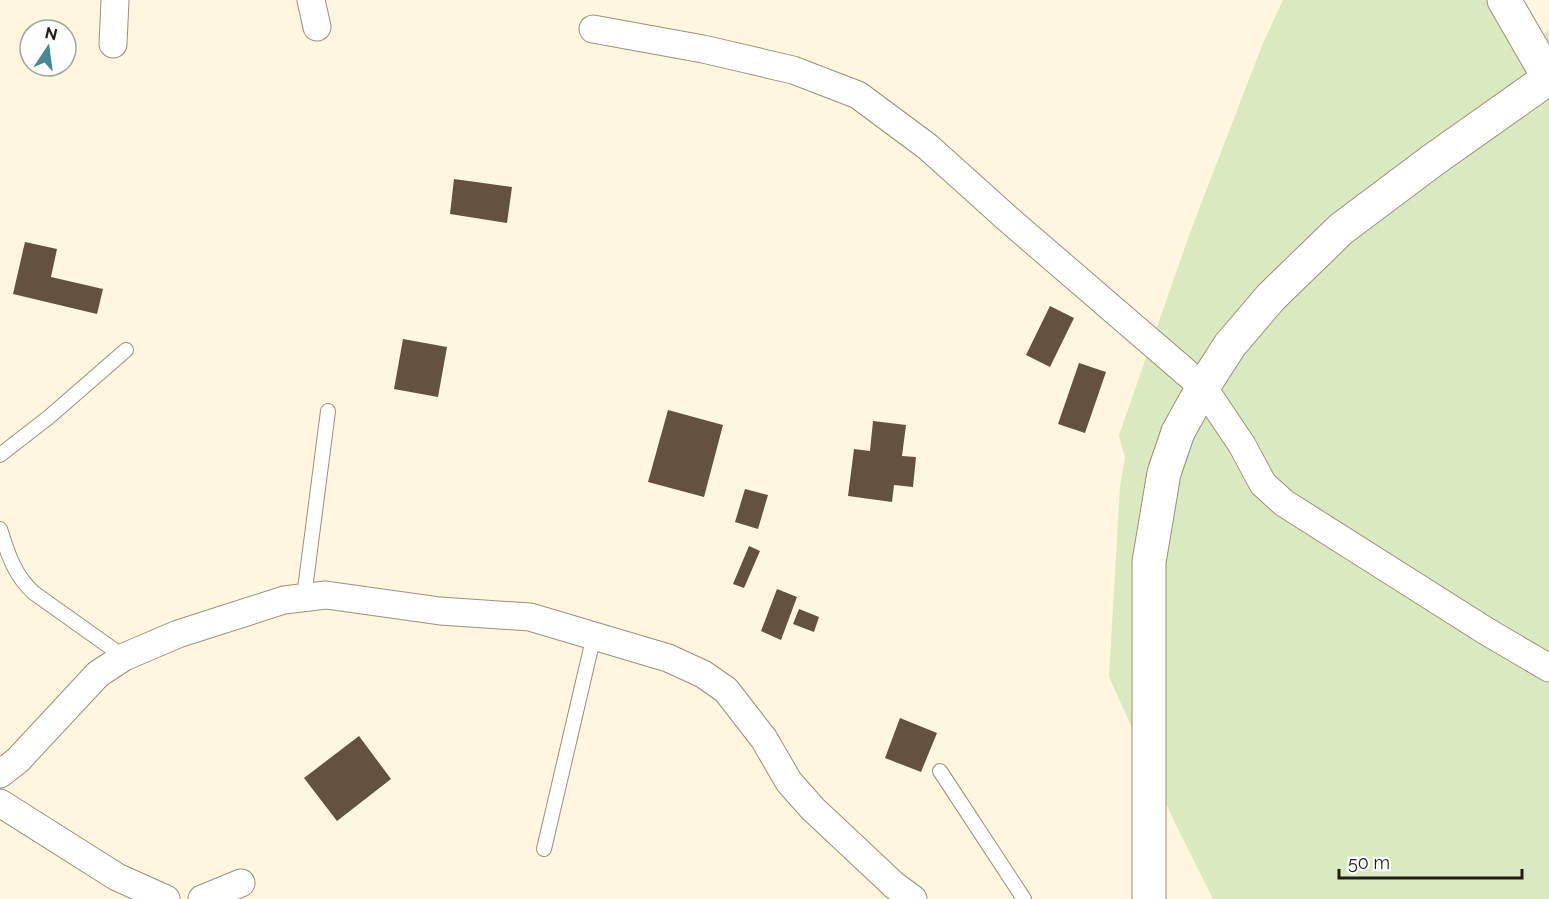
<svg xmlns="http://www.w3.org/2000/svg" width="1549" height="899" font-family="Raleway,sans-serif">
	<rect width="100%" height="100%" fill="#fff6e0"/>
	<path fill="#dae9c0" d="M1283 0H1502L1538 37 1549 30V899H1213L1175 823 1109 677 1120 486 1125 458 1119 435 1191 230 1263 43Z"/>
	<path fill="#645140" d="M454 179 512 187 507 223 450 214Z
		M25 242 57 249 51 277 103 289 97 314 13 294Z
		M1050 306 1074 318 1050 367 1026 355Z
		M403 339 447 347 438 397 394 389Z
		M1079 363 1106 372 1085 433 1058 424Z
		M668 410 723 425 704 497 648 482Z
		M873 421 906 425 902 456 916 457 913 487 894 485 892 502 848 496 854 449 870 451Z
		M745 489 768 495 758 529 735 522Z
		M749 546 760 551 744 588 733 584Z
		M777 589 797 597 781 640 761 631Z
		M799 609 819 617 814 632 793 624Z
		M900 718 937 733 921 772 885 758Z
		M359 736 391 779 337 821 304 778Z"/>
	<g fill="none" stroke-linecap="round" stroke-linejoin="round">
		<g stroke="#9b9178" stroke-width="16">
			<path id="service" d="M0 455 49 417 126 350
				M0 529C8 554 14 575 34 593L124 657
				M304 597 328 411
				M940 771 1024 899
				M544 849 594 635"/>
		</g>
		<g stroke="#9b9178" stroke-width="29">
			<path id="minor" d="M311 0 317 27
				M593 29 703 49 793 70 858 95 928 147 1008 219 1203 387 1242 445 1263 484 1284 503 1486 631 1549 668
				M113 44 115 0
				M0 774 18 760 98 674 124 657 178 634 284 600 326 595 440 611 530 617 668 658 703 674 726 690 764 739 789 782 813 809 894 885 913 899
				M0 803 117 877 166 899
				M202 899 241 883"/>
		</g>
		<g stroke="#9b9178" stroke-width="35">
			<path id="tertiary" d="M1504 0 1549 78
				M1149 899V562L1164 473 1178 432 1203 387 1230 345 1271 297 1341 229 1433 160 1549 78"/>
		</g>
		<use href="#service" stroke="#fff" stroke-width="14"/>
		<use href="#minor" stroke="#fff" stroke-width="27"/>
		<use href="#tertiary" stroke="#fff" stroke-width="33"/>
	</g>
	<g transform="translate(48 48) rotate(13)"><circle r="28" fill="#ffffff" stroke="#a6a5a1" stroke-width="1.5"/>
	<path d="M0-4.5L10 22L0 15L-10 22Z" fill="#438a92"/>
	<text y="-9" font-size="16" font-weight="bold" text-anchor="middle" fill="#211d14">N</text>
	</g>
	<path d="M1339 869v9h183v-9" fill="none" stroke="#211d14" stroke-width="3"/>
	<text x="1348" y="869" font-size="18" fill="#211d14" stroke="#ffffff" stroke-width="4.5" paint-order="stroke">50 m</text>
</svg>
